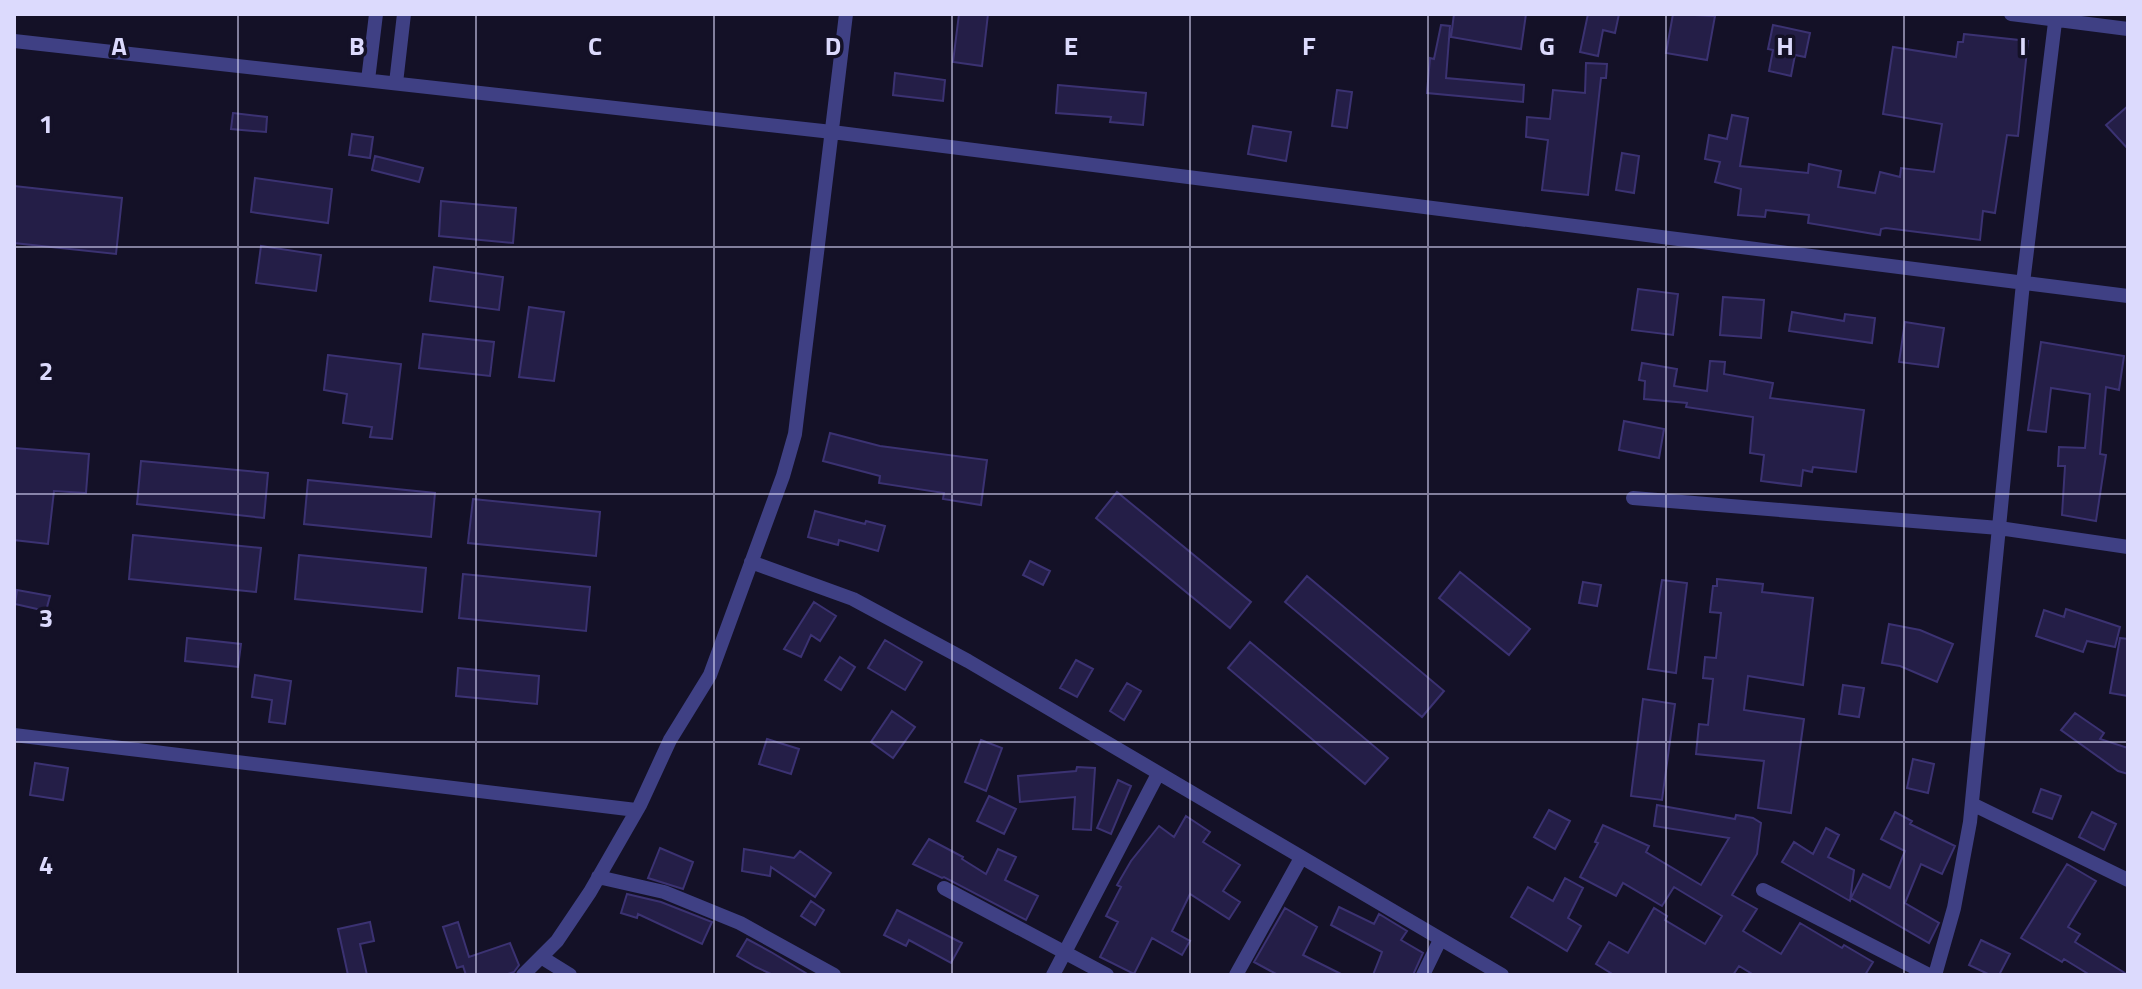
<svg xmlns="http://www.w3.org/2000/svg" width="2142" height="989" font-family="'Titillium Web',sans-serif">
	<rect width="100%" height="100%" fill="#141127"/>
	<path fill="#241e47" stroke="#3b3272" stroke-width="2" d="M959 14H988L982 66 953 62Z
		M1454 14H1526L1521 49 1451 37Z
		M1588 14H1619L1615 33 1603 30 1598 56 1580 52Z
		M1673 14 1715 16 1707 60 1666 53Z
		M1441 25 1450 26 1446 78 1524 85 1523 102 1427 93 1430 58 1434 59Z
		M1773 25 1810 33 1805 57 1795 55 1791 76 1769 71 1773 50 1768 49Z
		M1964 34 2028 41 2018 136 2007 135 1995 213 1983 211 1980 240 1886 228 1881 229 1880 235 1808 223 1809 215 1766 210 1765 217 1738 215 1741 189 1715 182 1720 162 1705 159 1709 135 1727 139 1732 115 1748 118 1740 166 1808 173 1809 164 1841 171 1838 187 1875 193 1880 172 1900 177 1901 168 1934 172 1942 124 1883 114 1893 47 1956 57 1958 42H1963Z
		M1586 63 1607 64 1606 78H1601L1588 195 1542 190 1548 140 1526 137 1527 117 1550 119 1553 90 1585 93Z
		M895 73 945 80 943 101 893 95Z
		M1058 85 1146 93 1143 125 1110 122 1111 117 1056 113Z
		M1337 90 1352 92 1347 128 1332 126Z
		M2128 106V149L2106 125Z
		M233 113 267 117 266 132 231 129Z
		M1253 126 1291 132 1286 161 1248 154Z
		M352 134 373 137 370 158 349 155Z
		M1622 153 1639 156 1634 193 1616 190Z
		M375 156 423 168 419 182 372 170Z
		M255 178 332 189 328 223 251 212Z
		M14 186 122 198 116 254 14 243Z
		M441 201 516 208 513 243 439 236Z
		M261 246 321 255 316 291 256 283Z
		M434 267 503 277 499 310 430 301Z
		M1638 289 1678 294 1673 335 1632 330Z
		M1723 297 1764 300 1761 338 1720 335Z
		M529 307 564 312 554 381 519 377Z
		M1792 312 1844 321 1845 314 1875 318 1872 343 1789 331Z
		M1905 322 1944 328 1938 367 1899 362Z
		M423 334 494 342 490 376 419 368Z
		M2041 342 2124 356 2119 390 2106 387 2100 454 2106 455 2096 521 2062 515 2065 466H2058L2059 447 2085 448 2090 394 2051 388 2046 432 2028 430Z
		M328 355 401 364 392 439 370 437 372 427 343 423 347 394 324 390Z
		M1710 361 1725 362 1724 374 1773 383 1770 398 1864 410 1856 472 1813 467 1812 472 1803 470 1801 486 1761 481 1764 455 1750 453 1753 417 1686 407 1687 403 1644 399 1645 381 1639 380 1642 363 1677 369 1674 386 1707 391Z
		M1624 421 1664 429 1659 458 1619 450Z
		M830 433 880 446 987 460 981 505 943 499 944 493 879 483 880 476 823 461Z
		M14 448 89 454 86 493 54 491 48 544 14 540Z
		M141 461 268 473 264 518 137 504Z
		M308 480 435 493 431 537 304 524Z
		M1117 492 1251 602 1230 628 1096 518Z
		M473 499 600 512 596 556 468 543Z
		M815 511 865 524 866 521 885 526 878 551 839 540 838 545 808 537Z
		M133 535 261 548 256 592 129 579Z
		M299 555 426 568 422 612 295 599Z
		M1030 561 1050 571 1043 585 1023 575Z
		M1460 572 1530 629 1509 655 1439 598Z
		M463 574 590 587 586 631 459 618Z
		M1307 576 1444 691 1422 717 1285 602Z
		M1717 579 1763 584 1762 592 1813 598 1803 685 1748 676 1744 710 1804 719 1791 813 1758 808 1764 761 1696 754 1699 724 1708 725 1713 679 1703 678 1705 657 1716 658 1721 613 1710 612 1713 586H1717Z
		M1662 580 1687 583 1676 673 1648 669Z
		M1583 582 1601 585 1597 606 1579 603Z
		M17 590 50 596 46 611 15 604Z
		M814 602 836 616 820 641 811 635 801 657 784 649Z
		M2066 609 2120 627 2115 647 2087 641 2083 652 2036 636 2044 610 2064 617Z
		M1889 624 1920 630 1953 644 1937 682 1900 666 1882 663Z
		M187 638 241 644 238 667 185 661Z
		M2120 638 2128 639V696L2110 693Z
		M885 640 922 662 905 690 868 668Z
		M1250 642 1388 758 1365 784 1228 668Z
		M840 657 855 667 841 690 825 680Z
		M1076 660 1093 669 1077 697 1060 688Z
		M458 668 539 676 537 704 456 696Z
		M255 675 291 681 285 724 269 722 272 700 252 697Z
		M1127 683 1141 691 1124 720 1110 711Z
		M1843 685 1864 688 1859 717 1839 714Z
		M1643 699 1675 704 1662 800 1631 796Z
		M892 711 915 727 893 758 871 742Z
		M2075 713 2104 733 2100 739 2128 748V774L2118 771 2061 730Z
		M767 739 799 749 791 774 759 764Z
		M981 740 1002 748 986 791 965 782Z
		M1913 759 1934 764 1928 793 1907 788Z
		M35 763 68 768 63 800 30 795Z
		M1077 767 1095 768 1091 830 1073 829 1075 797 1020 802 1018 776 1076 771Z
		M1118 780 1131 786 1111 834 1097 828Z
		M2041 789 2061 796 2052 819 2033 812Z
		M989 796 1016 809 1004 834 977 821Z
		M1657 805 1735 819 1736 815 1753 818 1761 823 1757 854 1732 895 1757 909 1743 931 1781 954 1800 923 1842 948 1844 945 1873 962 1865 975H1754L1739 966 1733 975H1614L1596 964 1609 942 1628 953 1654 908 1667 916 1665 920 1705 944 1722 916 1674 887 1662 906 1623 883 1616 896 1580 877 1598 843 1595 842 1603 825 1649 846 1646 852 1701 885 1729 838 1654 826Z
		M1549 810 1570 821 1555 849 1534 837Z
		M1895 812 1912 821 1910 824 1955 846 1942 874 1921 864 1905 903 1939 923 1929 943 1851 898 1863 874 1890 888 1905 851 1881 839Z
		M2092 812 2116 824 2104 850 2079 837Z
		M1186 816 1210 832 1203 842 1240 865 1223 891 1240 902 1229 919 1190 894 1172 931 1190 941 1182 955 1152 938 1134 974 1100 957 1118 922 1106 916 1121 887 1117 885 1131 861 1159 826 1174 837Z
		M1826 828 1839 835 1828 857 1854 870 1850 901 1782 862 1794 842 1813 854Z
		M929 839 963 857 962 859 986 874 998 849 1016 857 1005 880 1038 896 1026 920 944 877 942 878 913 864Z
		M660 848 693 862 683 889 648 878Z
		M744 849 794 858 800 851 831 873 815 897 771 867 770 876 742 871Z
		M2067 864 2096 881 2068 927 2080 934 2075 942 2128 975H2090L2064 959 2062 962 2021 938Z
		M1565 878 1583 888 1568 918 1581 926 1567 951 1511 917 1528 887 1553 901Z
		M627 894 661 902 712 922 702 944 638 914 637 918 621 913Z
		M811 901 824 910 815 925 801 916Z
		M1339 907 1374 924 1379 914 1407 931 1401 940 1423 953 1413 975H1373L1382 952 1331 925Z
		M1285 908 1317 927 1303 955 1343 975H1278L1254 962Z
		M897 910 962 943 951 963 909 940 906 946 884 935Z
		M370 922 374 941 360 944 367 975H348L338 929Z
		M458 922 469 957 510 943 519 965 514 972 505 975H466L463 966 457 968 443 927Z
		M747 939 771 952 809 975H773L756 967 737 956Z
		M1981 940 2010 954 1999 975H1990L1969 965Z"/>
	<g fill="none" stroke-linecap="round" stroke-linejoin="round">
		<path stroke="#3f4084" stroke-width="14" d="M2011 14 2128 29
			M14 41 832 132 2128 296
			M368 80 376 14
			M396 83 404 14
			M1633 498 1999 528 2128 547
			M751 562 853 599 968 661 1502 975
			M14 735 636 810
			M1972 804 2128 880
			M598 877 664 892 740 923 834 975
			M944 888 1107 975
			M1763 890 1929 975
			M541 957 570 975
			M523 975 557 941 590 892 640 805 670 740 710 675 783 476 795 434 846 14
			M1053 975 1158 774
			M1236 975 1301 858
			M1423 975 1440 940
			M1935 975 1954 908 1970 822 2023 283 2056 14"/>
	</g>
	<path fill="none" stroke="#dcdafd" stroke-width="2" stroke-opacity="0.55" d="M238 14V975M476 14V975M714 14V975M952 14V975M1190 14V975M1428 14V975M1666 14V975M1904 14V975M14 247H2128M14 494H2128M14 742H2128"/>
	<g font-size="26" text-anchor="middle" font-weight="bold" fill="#dcdafd" stroke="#141127" stroke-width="7" stroke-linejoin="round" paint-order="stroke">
		<text x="119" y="55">A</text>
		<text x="357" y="55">B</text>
		<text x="595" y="55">C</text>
		<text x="833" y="55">D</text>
		<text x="1071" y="55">E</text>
		<text x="1309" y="55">F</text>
		<text x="1547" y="55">G</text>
		<text x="1785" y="55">H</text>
		<text x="2023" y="55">I</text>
		<text x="46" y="133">1</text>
		<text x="46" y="380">2</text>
		<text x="46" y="627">3</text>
		<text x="46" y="874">4</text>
	</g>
	<rect width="2142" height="989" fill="none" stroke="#dcdafd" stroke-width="32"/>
</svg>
